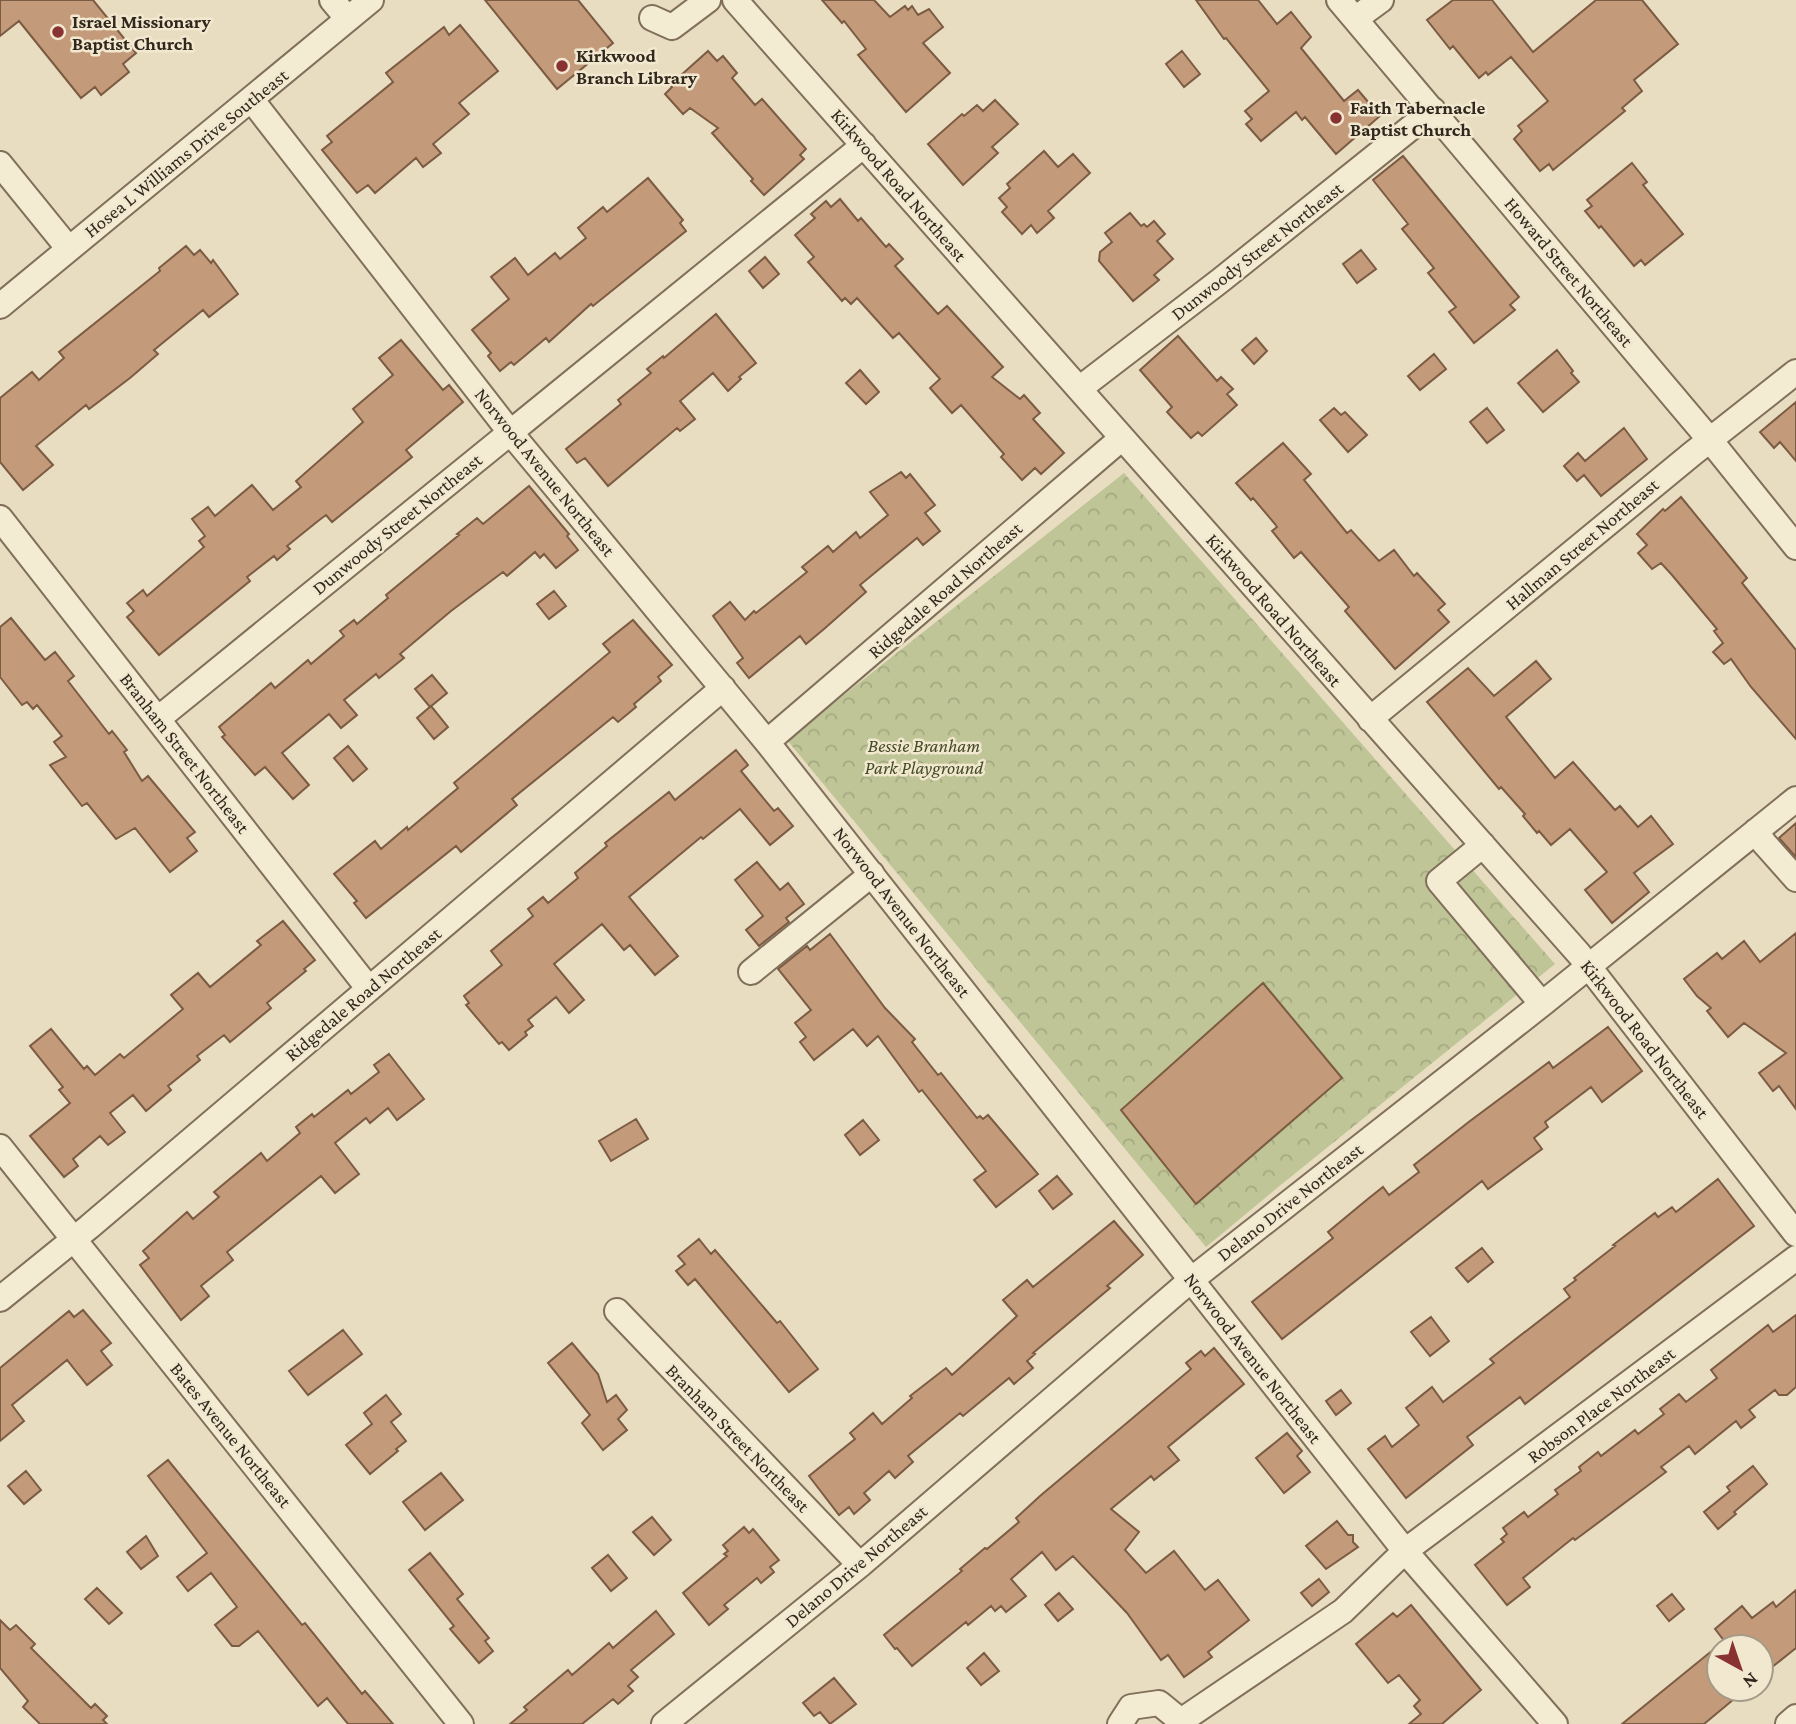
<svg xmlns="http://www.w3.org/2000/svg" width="1796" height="1724" font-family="'Crimson Pro',serif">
	<defs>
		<pattern id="park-crowns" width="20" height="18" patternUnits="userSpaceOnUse" patternTransform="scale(1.75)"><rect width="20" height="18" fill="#bfc596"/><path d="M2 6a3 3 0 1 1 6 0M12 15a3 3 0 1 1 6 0" fill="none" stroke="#a5a981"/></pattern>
	</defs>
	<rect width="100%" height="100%" fill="#e8ddc1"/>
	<path fill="url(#park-crowns)" d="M1124 473 1555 964 1277 1188 1206 1247 787 740Z"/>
	<path fill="#c39a7a" stroke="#7c5b43" stroke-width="2" d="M0 0H93L136 53 123 64 129 72 101 95 95 87 81 98 19 21 0 36Z
		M485 0H578L613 43 557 89Z
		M822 0H874L890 17 905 6 908 10 912 6 918 15 929 9 943 27 923 43 950 73 906 112 858 55 866 49 844 21 842 23Z
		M1196 0H1258L1277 24 1291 12 1311 37 1301 48 1344 101 1358 90 1380 116 1336 154 1305 117 1302 120 1296 112 1261 141 1246 124 1252 119 1245 111 1269 91 1226 38 1224 39Z
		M1453 0H1492L1533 52 1596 0H1642L1678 44 1634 80 1642 91 1622 108 1625 111 1553 170 1549 164 1540 171 1514 139 1522 131 1518 126 1548 101 1511 57 1488 75 1486 72 1479 78 1453 46 1450 49 1427 20Z
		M460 25 498 71 459 103 469 114 433 144 441 153 423 167 416 158 375 193 368 185 357 193 322 150 332 142 327 136 393 82 386 73 444 27 449 35Z
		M708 51 717 61 723 56 737 73 732 78 755 105 762 99 806 149 800 155 804 159 764 195 751 181 753 179 712 133 718 128 690 108 683 114 665 94 672 87 670 85Z
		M1182 51 1200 74 1184 87 1166 64Z
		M995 100 1018 124 992 147 998 153 963 185 928 144 962 114 964 116 977 105 983 111Z
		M1044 151 1058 167 1073 154 1090 173 1048 211 1054 218 1037 233 1031 225 1022 234 1002 212 1007 207 999 198 1010 188 1007 184Z
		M1403 156 1519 297 1510 305 1515 310 1474 343 1449 312 1456 307 1428 273 1434 268 1402 229 1408 224 1373 180Z
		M1632 163 1647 182 1643 185 1683 234 1645 265 1641 260 1634 266 1601 226 1599 228 1585 211 1592 206 1587 200Z
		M648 178 683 220 680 223 686 231 593 306 591 304 549 342 546 338 514 365 511 362 500 371 488 356 491 353 472 330 509 299 491 277 515 258 528 275 555 253 560 259 586 238 578 228 603 207 607 212Z
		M840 199 858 221 861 218 886 247 889 244 903 259 895 266 938 314 947 306 1003 367 992 377 1020 399 1024 395 1040 413 1033 419 1064 453 1041 474 1035 468 1022 480 1001 457 1004 454 961 405 952 413 930 388 940 379 899 333 893 338 857 298 851 304 845 298 842 301 808 262 814 257 795 235 815 218 811 214 826 201 831 207Z
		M1130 213 1141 226 1144 224 1147 227 1154 221 1165 234 1157 241 1173 259 1154 275 1159 280 1133 301 1099 261 1100 252 1112 242 1105 233Z
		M186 246 194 255 200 250 211 263 213 260 238 294 209 317 203 310 154 350 158 354 130 378 89 409 86 405 36 446 53 465 23 490 0 462V398L32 372 39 380 64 358 59 352 160 271 159 268Z
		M1361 250 1376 269 1357 283 1343 264Z
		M765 257 779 274 763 288 749 271Z
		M716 314 756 363 739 377 741 379 728 391 713 373 680 401 695 419 680 431 677 428 608 486 585 458 577 463 566 449 621 404 618 400 651 373 647 369 663 356 664 358Z
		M1178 336 1217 381 1221 377 1233 389 1227 394 1237 405 1202 436 1198 432 1191 438 1167 412 1172 407 1140 370Z
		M1256 338 1267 351 1254 364 1242 350Z
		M401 340 443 390 449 385 463 402 406 450 412 457 332 522 326 515 318 521 287 546 290 549 277 560 274 556 247 577 250 581 159 655 127 617 134 611 127 603 143 590 147 596 204 547 199 541 205 536 192 519 208 507 215 516 252 485 273 510 301 487 296 481 363 422 353 409 393 375 379 358Z
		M1557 350 1573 371 1571 373 1579 382 1543 412 1518 383Z
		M1434 354 1446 369 1420 390 1408 376Z
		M860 370 879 392 866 404 846 383Z
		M1796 402V461L1780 442 1774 448 1760 432Z
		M1334 408 1341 415 1345 412 1367 435 1348 452 1320 420Z
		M1487 408 1504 430 1487 443 1470 422Z
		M1624 428 1647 459 1601 496 1584 475 1577 481 1564 466 1578 453 1585 461Z
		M1283 443 1311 474 1304 480 1347 533 1351 530 1379 561 1394 550 1414 576 1417 573 1445 604 1438 610 1449 622 1395 669 1345 611 1349 607 1301 552 1294 558 1272 531 1277 527 1275 524 1253 498 1251 500 1236 483Z
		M901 472 906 478 910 474 935 505 925 513 940 531 923 545 917 538 860 585 866 592 824 629 806 644 800 636 749 678 737 663 743 658 713 616 730 602 745 620 754 611 756 613 807 572 802 567 828 546 833 552 856 532 860 538 888 515 870 492Z
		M529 486 569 534 567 536 578 550 556 568 544 554 540 558 535 552 507 576 503 572 451 611 400 654 404 658 379 678 376 674 344 700 357 715 341 728 329 714 282 753 309 785 293 799 265 767 255 775 222 737 225 735 219 727 271 683 275 688 308 660 311 664 344 636 340 631 354 620 357 624 388 598 386 595 459 535 457 534 477 518 483 524Z
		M1681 497 1747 578 1742 583 1796 650V739L1751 687 1731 659 1724 664 1713 652 1723 643 1714 631 1717 629 1672 575 1661 563 1652 569 1638 553 1647 545 1637 534 1663 509 1665 511Z
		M554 591 566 606 549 619 537 604Z
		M11 618 45 660 55 652 74 676 68 681 109 734 112 731 127 750 124 752 142 781 148 776 195 832 187 838 197 851 170 872 135 828 116 839 87 803 82 806 50 765 66 757 54 742 62 736 37 705 33 709 27 702 22 705 0 677V627Z
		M633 620 672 665 658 677 661 681 634 704 636 707 618 722 613 717 512 799 517 805 461 852 456 846 366 918 354 903 357 901 334 874 375 841 381 849 407 827 408 830 458 788 454 783 610 652 603 644Z
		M1536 661 1551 679 1506 717 1555 778 1573 762 1615 810 1620 806 1638 827 1651 816 1673 844 1634 873 1649 892 1612 923 1585 890 1607 872 1570 829 1551 845 1539 831 1537 833 1523 816 1525 814 1501 787 1499 789 1427 702 1468 668 1494 696Z
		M432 675 447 693 430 707 415 689Z
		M431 706 448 727 434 739 417 718Z
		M348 746 367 769 353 781 334 758Z
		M736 750 748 765 741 771 774 811 778 808 793 826 770 845 740 809 703 839 701 837 629 897 678 956 655 975 630 945 624 950 602 924 554 964 584 1000 569 1013 556 997 528 1020 533 1026 525 1032 527 1035 509 1050 502 1042 499 1044 466 1005 469 1003 464 996 502 965 491 951 533 916 528 909 543 897 548 903 578 878 575 873 607 846 605 843 669 792 675 800Z
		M1796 823V857L1779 838Z
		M757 862 780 890 788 883 804 904 786 918 789 922 759 946 746 930 763 916 735 880Z
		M283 921 315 960 304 969 306 971 267 1003 271 1008 230 1042 224 1035 197 1056 200 1060 168 1086 171 1090 146 1111 133 1095 110 1113 125 1132 108 1145 100 1136 73 1159 78 1166 64 1177 30 1136 70 1103 59 1090 63 1087 30 1046 51 1029 84 1069 87 1066 95 1075 120 1054 124 1058 183 1009 171 995 198 973 210 987 261 945 257 941Z
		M1796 933V1109L1779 1086 1773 1091 1759 1073 1786 1053 1744 1023 1728 1037 1707 1011 1711 1008 1697 996 1684 979 1717 953 1722 959 1744 941 1760 962Z
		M830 934 885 1008 915 1039 912 1042 938 1075 941 1073 977 1118 980 1116 983 1119 988 1115 1038 1174 996 1207 974 1180 986 1171 922 1090 919 1092 878 1036 867 1046 853 1029 814 1060 800 1042 806 1037 795 1023 811 1010 778 969 807 946 810 950Z
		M1263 983 1342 1078 1196 1204 1121 1110Z
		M1608 1027 1642 1071 1602 1102 1591 1087 1545 1122 1548 1127 1534 1138 1542 1149 1488 1189 1482 1181 1282 1339 1252 1302 1333 1238 1328 1232 1369 1198 1383 1187 1389 1195 1419 1172 1414 1165 1470 1121 1549 1062 1553 1068Z
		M389 1054 424 1099 397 1120 388 1108 370 1123 366 1118 335 1143 359 1174 335 1193 321 1176 280 1209 227 1252 233 1260 201 1286 209 1296 181 1320 140 1265 149 1258 143 1251 187 1212 193 1219 219 1197 214 1192 261 1153 267 1161 300 1133 296 1127 312 1114 314 1117 348 1090 351 1094 379 1072 374 1065Z
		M636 1119 648 1139 611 1161 599 1141Z
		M863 1120 879 1140 860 1155 845 1135Z
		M1057 1176 1072 1194 1053 1209 1039 1191Z
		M1718 1179 1754 1226 1525 1404 1520 1397 1467 1437 1473 1445 1406 1498 1368 1449 1385 1436 1392 1447 1419 1425 1406 1408 1432 1387 1443 1402 1494 1363 1490 1359 1570 1297 1564 1289 1576 1280 1574 1278 1615 1246 1613 1245 1655 1213 1658 1217 1672 1207 1676 1212Z
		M1114 1221 1143 1255 1107 1286 1110 1288 1033 1353 1035 1354 1027 1361 1033 1368 1014 1384 1009 1378 963 1416 960 1413 908 1456 913 1462 895 1478 889 1471 864 1493 870 1500 854 1514 849 1507 839 1515 809 1476 855 1439 850 1433 873 1413 882 1424 912 1398 910 1396 946 1368 952 1375 1017 1316 1003 1300 1027 1280 1033 1287Z
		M699 1239 711 1254 715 1250 777 1323 780 1321 818 1369 789 1392 695 1279 688 1285 676 1271 685 1264 678 1256Z
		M1482 1248 1493 1262 1468 1282 1456 1268Z
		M83 1310 111 1343 101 1351 112 1365 87 1385 67 1360 12 1405 24 1421 0 1441V1368L69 1311 74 1317Z
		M1796 1315V1387L1787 1395H1779L1775 1390 1749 1410 1755 1417 1741 1428 1736 1421 1695 1454 1689 1446 1661 1467 1666 1472 1575 1540 1573 1538 1523 1578 1530 1587 1507 1605 1475 1565 1504 1542 1501 1539 1507 1534 1503 1528 1524 1512 1528 1517 1558 1494 1555 1490 1581 1471 1579 1467 1598 1452 1601 1456 1635 1430 1638 1434 1664 1414 1660 1409 1679 1394 1686 1402 1717 1378 1711 1370 1768 1325 1773 1332Z
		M1431 1317 1449 1341 1430 1356 1411 1332Z
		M343 1330 362 1354 308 1395 289 1371Z
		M572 1343 598 1374 607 1402 616 1395 627 1410 618 1419 627 1430 603 1450 582 1423 590 1415 548 1363Z
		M1214 1348 1244 1384 1168 1447 1179 1460 1154 1480 1151 1476 1111 1509 1139 1532 1125 1550 1146 1573 1174 1551 1205 1590 1218 1580 1249 1620 1208 1652 1212 1657 1184 1677 1168 1655 1161 1660 1127 1613 1073 1556 1056 1570 1042 1552 1011 1579 1026 1596 1006 1612 1001 1606 995 1611 991 1606 968 1625 966 1622 912 1666 897 1648 895 1649 884 1635 962 1571 960 1569 985 1548 987 1549 1019 1522 1016 1518 1040 1496 1191 1369 1186 1363 1201 1351 1205 1356Z
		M1341 1390 1351 1403 1336 1415 1326 1401Z
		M386 1395 401 1414 391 1422 406 1441 396 1449 398 1451 370 1474 346 1445 372 1424 364 1413Z
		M1287 1433 1302 1451 1297 1456 1310 1472 1284 1493 1256 1458Z
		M168 1460 302 1625 305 1623 362 1694 365 1691 393 1724H348L327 1698 318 1706 258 1631 239 1646H232L215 1625 237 1607 211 1573 188 1591 177 1577 207 1553 148 1476Z
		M1753 1466 1767 1484 1734 1512 1736 1514 1718 1529 1704 1512 1730 1491 1727 1487Z
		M26 1471 41 1490 24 1504 8 1486Z
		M441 1473 463 1500 425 1530 403 1502Z
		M652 1517 671 1540 654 1555 633 1532Z
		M1337 1521 1348 1535H1353V1542L1358 1547 1326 1569 1306 1546Z
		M744 1527 749 1533 753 1529 779 1560 770 1567 774 1572 761 1583 757 1578 724 1605 728 1609 709 1625 683 1593 727 1556 724 1554 728 1551 723 1545Z
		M146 1536 158 1556 141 1569 127 1552Z
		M430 1553 463 1594 457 1599 489 1638 485 1641 493 1651 479 1663 450 1629 454 1626 409 1570Z
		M608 1555 627 1578 611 1591 592 1568Z
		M1319 1579 1329 1592 1312 1606 1301 1593Z
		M97 1588 122 1613 109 1624 85 1599Z
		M1796 1590V1648L1761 1676V1647H1729L1715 1629 1742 1606 1752 1618 1773 1602 1776 1607Z
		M1059 1593 1073 1609 1058 1621 1045 1605Z
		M1672 1594 1684 1609 1669 1621 1657 1606Z
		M1411 1605 1481 1690 1442 1724H1409L1421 1714 1414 1706 1420 1700 1399 1675 1388 1683 1356 1644 1393 1613 1397 1617Z
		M656 1611 674 1634 631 1670 638 1677 628 1686 633 1691 618 1704 613 1699 582 1724H510L527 1710 524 1707 568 1670 572 1675 609 1643 613 1648Z
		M0 1620 10 1630 16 1625 35 1644 31 1648 91 1708 95 1704 107 1716 103 1720 107 1724H40L23 1707 28 1701 0 1668Z
		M1719 1645V1689H1746L1704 1724H1622Z
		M984 1653 999 1671 981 1685 967 1668Z
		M834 1678 856 1704 830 1724 820 1712 814 1716 803 1703Z"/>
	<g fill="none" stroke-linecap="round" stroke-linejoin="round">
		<g stroke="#806f5a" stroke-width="28">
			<path id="minor" d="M332 0 348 19
				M735 0 1579 954 1796 1234
				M1339 0 1710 440 1796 547
				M652 18 672 27 708 0
				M1355 19 1381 0
				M251 99 510 432 767 742 1405 1551 1555 1724
				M0 164 69 249
				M0 306 371 0
				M1079 389 1221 280 1433 110
				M0 518 369 989
				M159 718 864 145
				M1370 719 1692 454 1796 372
				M767 742 1122 438
				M1756 831 1764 843 1796 879
				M1483 845 1439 881 1542 1004
				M751 972 872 874
				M0 1147 461 1724
				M0 1299 89 1227 723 688
				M617 1311 860 1565
				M1181 1721 1343 1611 1405 1551 1796 1258
				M664 1724 860 1565 1191 1280 1542 1004 1796 799
				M1120 1724 1131 1707 1159 1703 1181 1721 1182 1724
				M1788 1724 1796 1717"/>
		</g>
		<use href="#minor" stroke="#f4ebd3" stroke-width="24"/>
	</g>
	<g fill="#883231" stroke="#f1e8cf" stroke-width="2.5">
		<circle cx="58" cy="32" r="7"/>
		<circle cx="562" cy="66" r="7"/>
		<circle cx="1336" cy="118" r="7"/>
	</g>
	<g text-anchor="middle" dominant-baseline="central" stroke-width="5" stroke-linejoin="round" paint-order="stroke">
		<g font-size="19" font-weight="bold" fill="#31271d" stroke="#f1e8cf" text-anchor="start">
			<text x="72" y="21">Israel Missionary<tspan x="72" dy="22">Baptist Church</tspan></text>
			<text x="576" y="55">Kirkwood<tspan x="576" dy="22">Branch Library</tspan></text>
			<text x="1350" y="107">Faith Tabernacle<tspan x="1350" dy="22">Baptist Church</tspan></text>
		</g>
		<g font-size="19" fill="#31271d" stroke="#f1e8cf">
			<text transform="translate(186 153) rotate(-39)">Hosea L Williams Drive Southeast</text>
			<text transform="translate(899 185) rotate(49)">Kirkwood Road Northeast</text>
			<text transform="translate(1257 251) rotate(-38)">Dunwoody Street Northeast</text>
			<text transform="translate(1569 272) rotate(50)">Howard Street Northeast</text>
			<text transform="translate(545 472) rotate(51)">Norwood Avenue Northeast</text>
			<text transform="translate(397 524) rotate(-39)">Dunwoody Street Northeast</text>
			<text transform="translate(1582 544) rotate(-40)">Hallman Street Northeast</text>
			<text transform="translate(945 590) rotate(-41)">Ridgedale Road Northeast</text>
			<text transform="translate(1274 610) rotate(49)">Kirkwood Road Northeast</text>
			<text transform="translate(185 753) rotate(52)">Branham Street Northeast</text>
			<text transform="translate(902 912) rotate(52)">Norwood Avenue Northeast</text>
			<text transform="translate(363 994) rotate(-40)">Ridgedale Road Northeast</text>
			<text transform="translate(1645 1039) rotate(52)">Kirkwood Road Northeast</text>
			<text transform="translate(1290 1202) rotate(-38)">Delano Drive Northeast</text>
			<text transform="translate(1253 1358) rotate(52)">Norwood Avenue Northeast</text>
			<text transform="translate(1601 1405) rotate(-37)">Robson Place Northeast</text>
			<text transform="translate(231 1435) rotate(51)">Bates Avenue Northeast</text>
			<text transform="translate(738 1438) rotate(46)">Branham Street Northeast</text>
			<text transform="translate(856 1566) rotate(-40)">Delano Drive Northeast</text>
		</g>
		<g font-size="19" font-style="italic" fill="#414b26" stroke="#f1e8cf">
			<text x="924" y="745">Bessie Branham<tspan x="924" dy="22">Park Playground</tspan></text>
		</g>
	</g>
	<g transform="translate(1740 1668) rotate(140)"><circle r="33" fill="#f1e8cf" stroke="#a49b88" stroke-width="2"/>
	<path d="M0-5L12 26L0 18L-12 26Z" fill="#883231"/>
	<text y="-10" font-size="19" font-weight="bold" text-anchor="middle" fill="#31271d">N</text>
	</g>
</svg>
